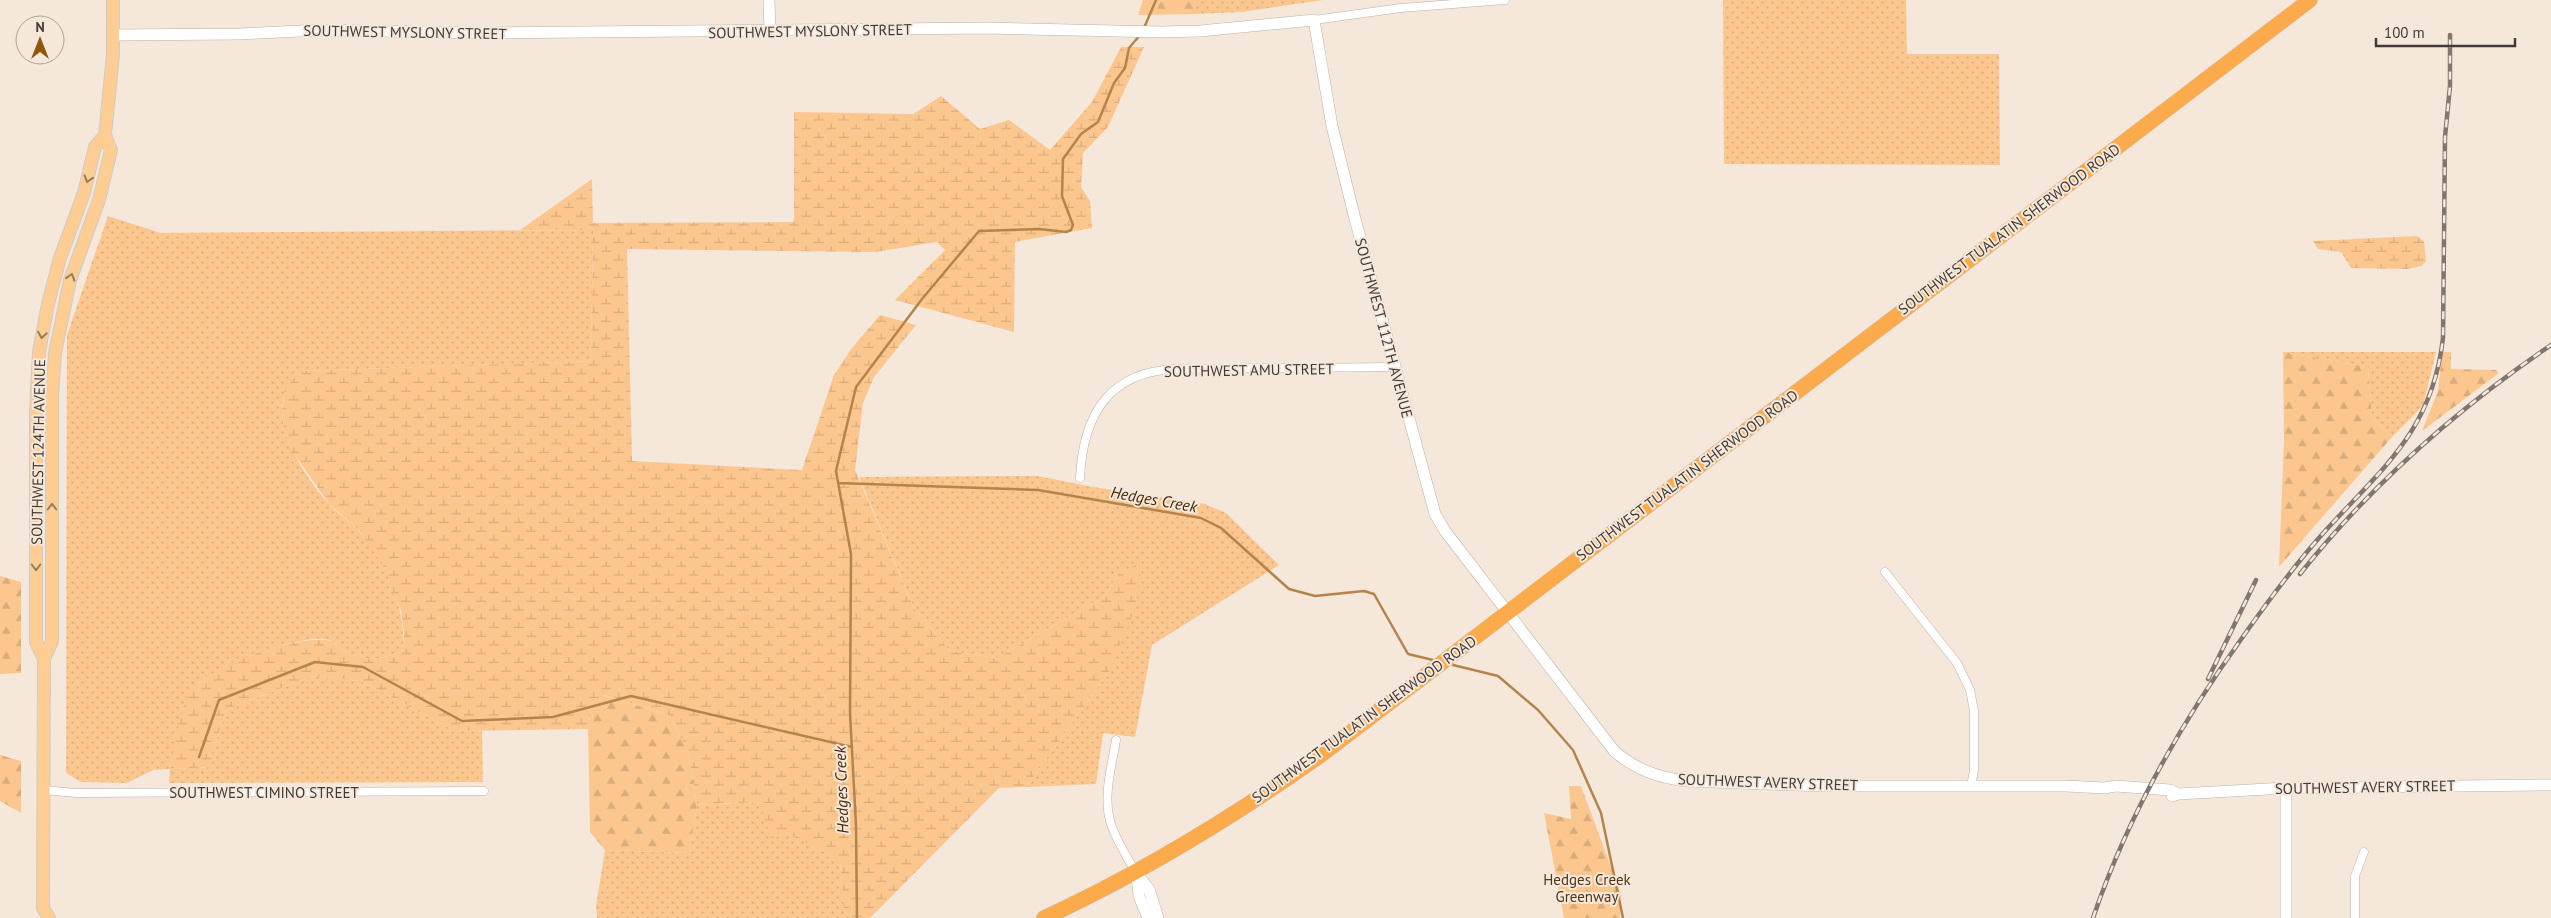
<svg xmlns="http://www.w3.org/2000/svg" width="2551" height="918" font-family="'PT Sans',sans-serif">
	<defs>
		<pattern id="grass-dots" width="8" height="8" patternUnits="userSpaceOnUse" patternTransform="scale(1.25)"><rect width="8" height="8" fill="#fcc78f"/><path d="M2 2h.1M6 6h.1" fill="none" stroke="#d9ac7c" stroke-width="1.8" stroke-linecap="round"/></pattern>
		<pattern id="forest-firs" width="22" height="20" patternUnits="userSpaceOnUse" patternTransform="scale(1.25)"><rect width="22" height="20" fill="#fcc78f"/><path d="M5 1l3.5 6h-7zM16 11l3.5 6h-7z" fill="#d9ac7c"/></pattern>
		<pattern id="wetland-marsh" width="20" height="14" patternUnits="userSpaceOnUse" patternTransform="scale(1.25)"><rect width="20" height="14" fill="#fcc78f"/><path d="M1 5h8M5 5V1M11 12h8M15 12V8" fill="none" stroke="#d9ac7c"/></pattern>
	</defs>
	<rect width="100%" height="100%" fill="#f5e8db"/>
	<path fill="url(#grass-dots)" d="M1194 0H1323L1242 12 1194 14Z
		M1723 0H1906L1907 54H1999L2000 165 1724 164Z
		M108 216 161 233 593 230 591 361 305 371C253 400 302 474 329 504 338 515 351 521 360 532 369 542 378 555 384 566 397 591 405 622 403 650 384 660 364 662 345 651 340 648 334 642 329 640 304 632 210 668 194 688 188 697 174 754 170 769L212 767V753L227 709 313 676 361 681 455 731H482L483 782 169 783 170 769 153 770 127 783 81 782 66 773 67 335Z
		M2283 352H2436L2423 406 2392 437 2372 417 2368 367Z
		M1038 476 1093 487 1205 504 1226 513 1279 565 1152 645 1135 737 1103 733 1096 784 1026 787 1110 670 1119 573 1104 597 997 658 950 651 914 608 859 477Z
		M759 802 790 834 840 860 844 912 854 918H597L596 906 605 850 689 853 697 805Z"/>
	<path fill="url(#forest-firs)" d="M1143 0H1194V14L1138 15Z
		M2283 352 2368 367 2372 417 2392 437 2279 567 2284 440Z
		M2442 352H2451V369L2496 370 2499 373 2422 431 2438 391Z
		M0 576 21 582V673L0 674Z
		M603 695 669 715 688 752 697 805 689 853 605 850 590 832 588 729 592 703Z
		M0 755 21 761V813L0 801Z
		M1569 786H1581L1621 894 1620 918H1564L1544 813 1571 819Z"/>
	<path fill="url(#wetland-marsh)" d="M1121 47H1144L1108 127 1083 153 1081 187 1090 201 1092 228 1015 242 1014 332 895 300 945 250 937 242 875 252 627 249 632 461 802 470 834 375 852 348 880 315 916 325 874 377 863 403 855 470 914 608 950 651 997 658 1104 597 1119 573 1142 562 1135 609 1110 670 1026 787 999 788 870 918H854L844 912 840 860 790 835 771 838 759 802 697 805 688 752 669 715 604 695 592 703 588 729 455 731 361 681 313 676 227 709 212 753V767L170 769C176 744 177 710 193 689 212 665 295 636 326 640 333 641 339 647 345 651 364 662 384 660 403 650L404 634 401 611 384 567 360 531 329 504 293 452 284 429 282 410 285 389 295 377 305 371 591 361 593 230H520L592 179 593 223 794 222V112L913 114 941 96 980 129 1009 120 1050 150 1092 102Z
		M2417 236 2424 241 2426 261 2422 266 2407 269 2351 268 2341 252 2318 249 2313 241Z"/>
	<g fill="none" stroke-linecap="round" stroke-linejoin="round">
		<path stroke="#b5844c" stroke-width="2.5" d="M1144 28 1156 0
			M838 483 1038 490 1201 518 1221 528 1289 589 1315 596 1364 591 1374 594 1408 654 1433 660
			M1453 665 1498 676 1538 710 1573 750 1601 813 1623 918
			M199 757 219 700 315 662 363 667 462 721 553 717 631 696 852 747
			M857 918 856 825 850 713 851 554 836 471 856 387 922 299 979 231 1039 229 1066 232 1071 230 1073 225 1062 196 1063 159 1081 134 1098 122 1114 83 1125 68 1129 48 1140 35"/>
		<g stroke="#bdb1a4" stroke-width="9">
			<path id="street" d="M1314 20 1401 8 1505 0
				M1080 478C1083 416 1108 372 1175 369L1394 367
				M1885 572 1957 663 1970 690 1974 711V771L1971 786
				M1116 740C1112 765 1103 795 1110 821 1115 839 1127 856 1136 873
				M44 790 76 793 484 791
				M2355 918V876L2364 852"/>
		</g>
		<g stroke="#bdb1a4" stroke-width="12">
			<path id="secondary" d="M769 0 770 31
				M113 35 239 34 321 30 483 33 986 28 1161 32 1200 31 1314 20 1332 126 1354 215 1435 514 1445 531 1615 752C1637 770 1659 778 1687 781L1823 786H2066L2104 788 2116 786 2170 790 2178 794
				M2172 796 2178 794 2286 788 2551 785
				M1136 873 1149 889 1158 918
				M1137 875 1139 896 1148 918
				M2286 918V788"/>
		</g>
		<g stroke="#cdcccb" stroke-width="14">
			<path id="primary" d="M44 659 36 642V410L39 352 48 304 60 258 84 193 95 147 105 135 113 55V0
				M49 918 43 908 44 659 52 641V397L55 353 70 280 99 200 111 150 105 135"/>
		</g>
		<g stroke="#cdcccb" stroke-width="16">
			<path id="highway" d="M1044 918C1142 873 1233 817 1321 755L2310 0"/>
		</g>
		<use href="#street" stroke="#fff" stroke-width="8"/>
		<use href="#secondary" stroke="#fff" stroke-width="11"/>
		<use href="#primary" stroke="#fdcd93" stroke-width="12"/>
		<use href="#highway" stroke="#fbab4b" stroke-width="15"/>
		<g stroke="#7f7770" stroke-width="4.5">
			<path id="rail" d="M2300 574C2371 485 2457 409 2551 345
				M2208 679 2256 580
				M2093 918C2127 818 2181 723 2242 638 2266 604 2291 570 2318 539 2378 471 2432 435 2443 338L2445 137 2450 86V35"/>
		</g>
		<use href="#rail" stroke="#f5e8db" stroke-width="2.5" stroke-dasharray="8" stroke-linecap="butt"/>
	</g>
	<defs><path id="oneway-chevron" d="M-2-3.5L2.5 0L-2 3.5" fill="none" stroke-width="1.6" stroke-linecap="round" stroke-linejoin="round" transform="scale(1.25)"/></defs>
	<g stroke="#957d60">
		<use href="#oneway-chevron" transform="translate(88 179) rotate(107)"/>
		<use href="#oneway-chevron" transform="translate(71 277) rotate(-73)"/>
		<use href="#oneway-chevron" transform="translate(42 335) rotate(99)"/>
		<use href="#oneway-chevron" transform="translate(52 507) rotate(-90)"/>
		<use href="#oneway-chevron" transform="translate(36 567) rotate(90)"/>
	</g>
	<g text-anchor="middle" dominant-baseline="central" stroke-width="4" stroke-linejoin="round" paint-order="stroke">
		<g font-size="15" fill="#403b36" stroke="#f5e8db">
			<text transform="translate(810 31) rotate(-1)">SOUTHWEST MYSLONY STREET</text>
			<text transform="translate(405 32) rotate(1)">SOUTHWEST MYSLONY STREET</text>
			<text transform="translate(2009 229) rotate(-37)">SOUTHWEST TUALATIN SHERWOOD ROAD</text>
			<text transform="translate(1384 328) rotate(75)">SOUTHWEST 112TH AVENUE</text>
			<text transform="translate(1249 370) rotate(-1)">SOUTHWEST AMU STREET</text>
			<text transform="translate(38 452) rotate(-89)">SOUTHWEST 124TH AVENUE</text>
			<text transform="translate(1687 475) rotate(-37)">SOUTHWEST TUALATIN SHERWOOD ROAD</text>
			<text transform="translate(1364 719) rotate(-36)">SOUTHWEST TUALATIN SHERWOOD ROAD</text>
			<text transform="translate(1768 782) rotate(2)">SOUTHWEST AVERY STREET</text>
			<text transform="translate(2365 787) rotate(-1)">SOUTHWEST AVERY STREET</text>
			<text x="264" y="792">SOUTHWEST CIMINO STREET</text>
		</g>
		<g font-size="15" fill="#513514" stroke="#f5e8db">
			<text x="1587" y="879">Hedges Creek<tspan x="1587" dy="17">Greenway</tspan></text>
		</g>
		<g font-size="16" font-style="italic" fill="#452a07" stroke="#f5e8db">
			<text transform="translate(1154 499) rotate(10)">Hedges Creek</text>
			<text transform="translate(841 790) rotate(-92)">Hedges Creek</text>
		</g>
	</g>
	<g transform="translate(40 40)"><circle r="24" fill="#f5e8db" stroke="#ada399"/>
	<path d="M0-4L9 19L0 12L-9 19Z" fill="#8d580a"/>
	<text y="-8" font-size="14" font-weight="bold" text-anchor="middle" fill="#403b36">N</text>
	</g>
	<path d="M2376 38v8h139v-8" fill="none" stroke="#403b36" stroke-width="2.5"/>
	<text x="2384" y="38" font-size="15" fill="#403b36" stroke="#f5e8db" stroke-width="4" paint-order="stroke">100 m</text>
</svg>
